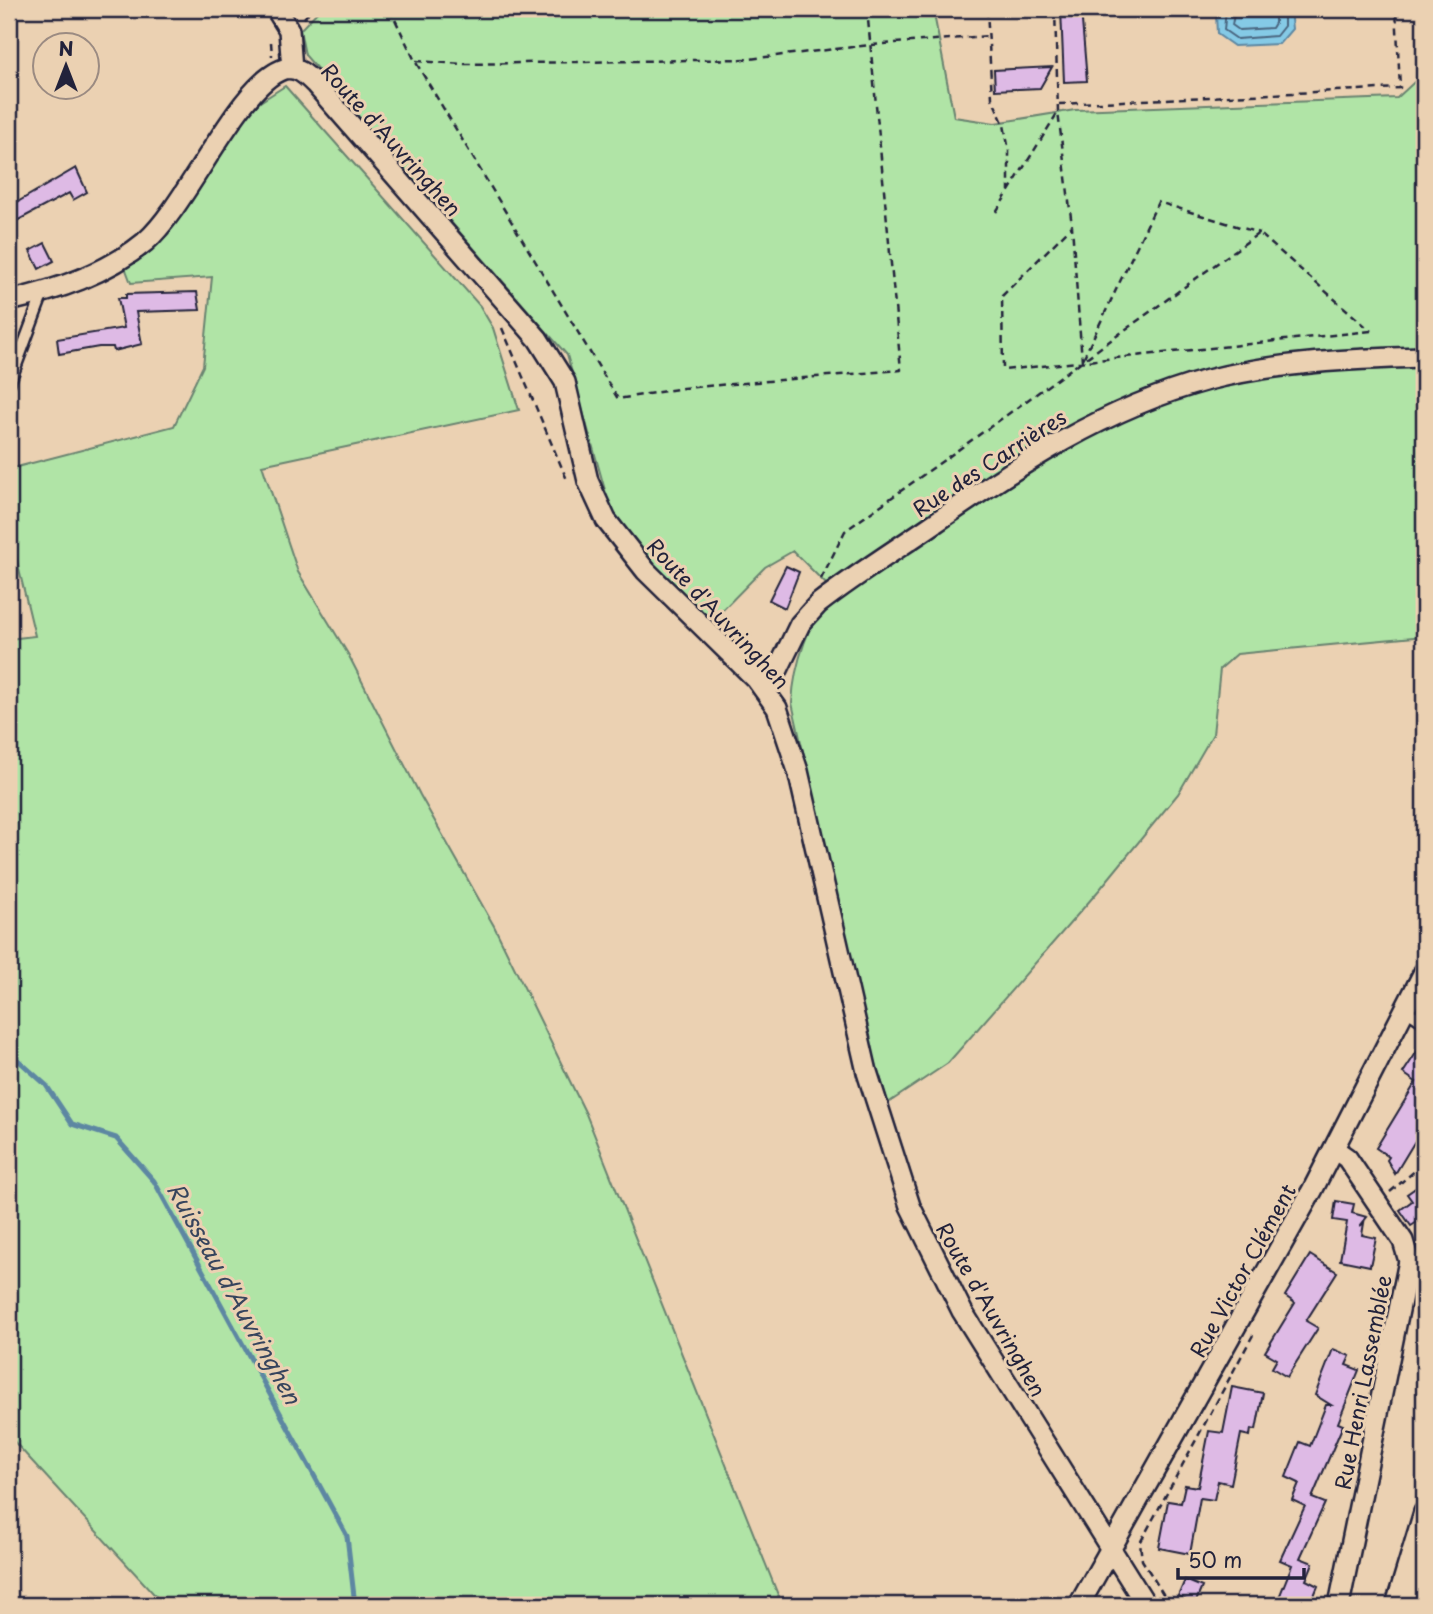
<svg xmlns="http://www.w3.org/2000/svg" width="1433" height="1614" font-family="'Playpen Sans',sans-serif">
	<rect width="100%" height="100%" fill="#ebd1b2"/>
	<filter id="ink" filterUnits="userSpaceOnUse"><feTurbulence type="fractalNoise" baseFrequency=".0143" numOctaves="2"/><feDisplacementMap in="SourceGraphic" scale="14" xChannelSelector="R" yChannelSelector="G"/><feConvolveMatrix kernelMatrix="1 2 1 2 8 2 1 2 1" color-interpolation-filters="sRGB"/></filter>
	<g filter="url(#ink)">
		<path fill="#b0e4a6" stroke="#698370" stroke-width="2" d="M320 9H933L954 117 995 123 1075 110 1397 98 1424 73V636L1237 654 1220 669 1213 734 1178 794 1100 889 948 1063 888 1103 867 1034 792 703C794 661 810 624 830 588L793 551 765 567 709 624 638 546 610 508 567 355 305 55 300 30Z
			M285 86 480 306 493 328 519 410 262 465 298 572 348 654 420 795 494 926 586 1114 782 1605H164L9 1436V639L35 636 9 528V469L174 426 203 366 212 277 131 283 125 267 145 256 168 234 246 116 260 102Z"/>
		<path fill="#85cae6" stroke="#5d87a2" stroke-width="2" d="M1222 9H1290L1292 29 1279 44 1234 46 1217 34 1216 14Z"/>
		<g fill="none" stroke-linecap="round" stroke-linejoin="round">
			<path stroke="#4a657f" stroke-width="2" d="M1226 9 1224 30 1237 39 1276 36 1284 26V9
				M1235 9 1232 25 1239 30 1272 28 1275 23V9"/>
			<path stroke="#5d87a2" stroke-width="5" d="M9 1052 46 1085 72 1124 116 1138 154 1181 347 1536 355 1605"/>
		</g>
		<path fill="#debae5" stroke="#22223b" stroke-width="2" d="M1061 9H1081L1087 81 1064 82Z
			M1052 67 1040 88 995 90 994 70Z
			M76 168 87 192 73 200 69 193 9 225V207Z
			M45 243 54 261 39 269 30 251Z
			M197 292 200 310 136 312 142 344 114 351 113 347H99L59 354 57 339 124 328 118 298H126V294Z
			M786 566 799 572 785 608 769 600Z
			M1424 1041V1126L1395 1174 1387 1160 1389 1157 1376 1148 1416 1082 1403 1073Z
			M1424 1182V1222L1422 1219 1411 1226 1400 1210 1412 1201 1407 1194Z
			M1336 1201 1354 1204 1352 1213 1367 1217 1360 1226 1364 1223 1362 1235 1376 1238 1370 1266 1340 1260 1347 1222 1333 1220Z
			M1310 1255 1337 1272 1306 1321 1318 1328 1287 1377 1272 1368 1277 1359 1265 1352 1295 1303 1285 1296Z
			M1333 1349 1350 1356 1346 1365 1359 1370 1338 1423 1343 1425 1312 1498 1325 1503 1300 1558 1313 1563 1306 1580 1318 1586 1311 1603 1299 1598 1296 1605H1276L1292 1565 1280 1560 1305 1506 1292 1500 1299 1483 1286 1477 1300 1442 1310 1446 1326 1405H1331L1315 1395Z
			M1232 1387 1263 1393 1256 1430 1251 1429 1250 1436 1241 1434 1231 1484 1218 1481 1214 1500 1200 1498 1190 1554 1159 1548 1168 1501 1181 1503 1185 1485 1198 1487 1209 1431 1223 1433Z
			M1185 1580 1202 1587 1195 1604 1178 1596Z"/>
		<g fill="none" stroke-linecap="round" stroke-linejoin="round">
			<g stroke="#22223b" stroke-width="15">
				<path id="service" d="M9 384 43 293
					M1404 1009 1424 1022"/>
			</g>
			<g stroke="#22223b" stroke-width="24">
				<path id="minor" d="M276 9 289 30 292 69
					M9 301C57 290 106 274 145 242 188 205 239 83 284 69 298 66 307 76 316 85L538 339 565 382 588 481 606 520 646 571 756 679 777 708 798 771 867 1072 910 1206 962 1311 1146 1605
					M767 692 800 624 818 604C854 576 894 551 932 525 1019 465 1104 408 1208 380 1278 362 1352 359 1424 357
					M1334 1149 1347 1158 1403 1241 1409 1261 1339 1605
					M1079 1605 1313 1189 1424 972
					M1396 1605 1424 1512
					M1412 1605 1424 1566"/>
			</g>
			<path stroke="#22223b" stroke-width="2.5" stroke-dasharray="7 5" stroke-linecap="butt" d="M390 9 415 61 618 399 683 388 901 370 867 9
				M987 9 992 98 1004 125 1009 150V191
				M1055 9 1058 112 1072 226
				M304 18 312 9
				M271 42 272 56
				M416 61 465 64 749 59 870 45 988 36
				M1059 104 1400 88 1396 9
				M996 212 1058 112
				M502 328 568 482
				M1371 331 1003 370 1002 296 1072 226 1082 361 1259 233 1371 331
				M821 579 845 531 1082 361 1158 202 1259 233
				M1390 1192 1424 1163
				M1170 1605 1142 1560 1140 1543 1253 1335"/>
			<use href="#service" stroke="#ebd1b2" stroke-width="10"/>
			<use href="#minor" stroke="#ebd1b2" stroke-width="19"/>
		</g>
	</g>
	<g text-anchor="middle" dominant-baseline="central" stroke-width="6" stroke-linejoin="round" paint-order="stroke">
		<g font-size="21" fill="#22223b" stroke="#ebd1b2">
			<text transform="translate(392 139) rotate(48)">Route d'Auvringhen</text>
			<text transform="translate(989 462) rotate(-33)">Rue des Carrières</text>
			<text transform="translate(719 613) rotate(47)">Route d'Auvringhen</text>
			<text transform="translate(1242 1270) rotate(-61)">Rue Victor Clément</text>
			<text transform="translate(992 1309) rotate(60)">Route d'Auvringhen</text>
			<text transform="translate(1362 1382) rotate(-79)">Rue Henri Lassemblée</text>
		</g>
		<g font-size="23" font-style="italic" fill="#36445d" stroke="#ebd1b2">
			<text transform="translate(235 1293) rotate(61)">Ruisseau d'Auvringhen</text>
		</g>
	</g>
	<rect width="1433" height="1614" fill="none" stroke="#ebd1b2" stroke-width="35"/>
	<rect x="18" y="18" width="1398" height="1579" fill="none" stroke="#22223b" stroke-width="2.5" filter="url(#ink)"/>
	<g transform="translate(66 66)"><circle r="33" fill="#ebd1b2" stroke="#9b8b82" stroke-width="2"/>
	<path d="M0-5L12 26L0 18L-12 26Z" fill="#22223b"/>
	<text y="-10" font-size="19" font-weight="bold" text-anchor="middle" fill="#22223b">N</text>
	</g>
	<path d="M1178 1568v10h126v-10" fill="none" stroke="#22223b" stroke-width="3.5"/>
	<text x="1188" y="1568" font-size="21" fill="#22223b" stroke="#ebd1b2" stroke-width="5" paint-order="stroke">50 m</text>
</svg>
